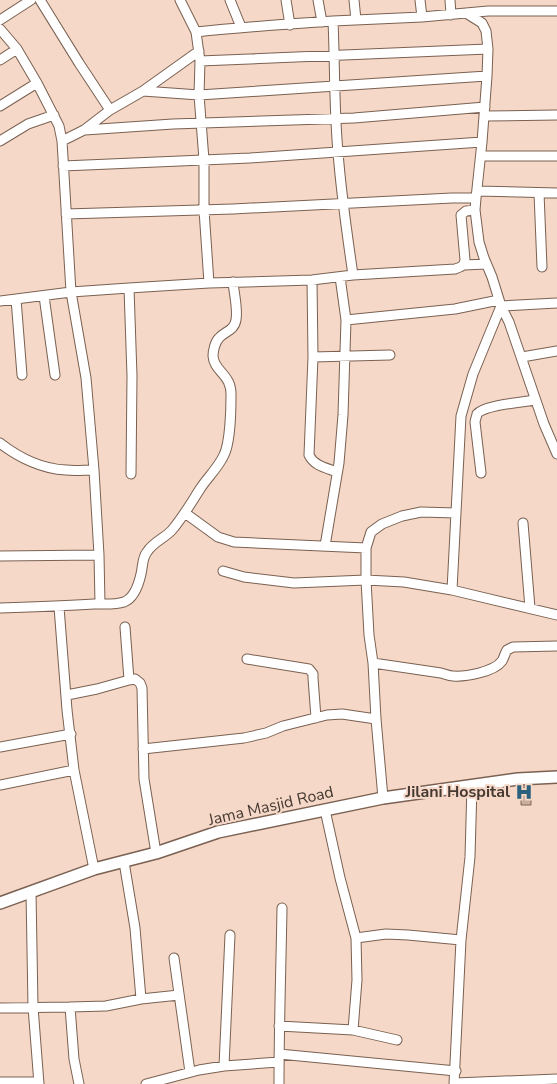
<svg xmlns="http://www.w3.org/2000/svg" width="557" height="1084" font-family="'Nunito Sans',sans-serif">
	<rect width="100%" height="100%" fill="#f5d8c7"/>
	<path fill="#caaf9e" stroke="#806758" d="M521 787H531V805H521Z"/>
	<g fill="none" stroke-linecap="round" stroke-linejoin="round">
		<g stroke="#7a6152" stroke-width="11">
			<path id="minor" d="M40 0 79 63 110 110
				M180 0 196 32
				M230 0 241 27
				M286 0 290 25
				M318 0 322 22
				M354 0 356 20
				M420 0 422 17
				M450 0 451 15
				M466 13 482 23 486 31 488 49 487 76 482 142 476 198 475 210 479 242 484 258 492 277 501 306 509 322 544 424 557 454
				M0 20 31 0
				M0 29 17 49 37 83 59 126 62 141
				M0 60 17 49
				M200 61 488 49
				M143 91 199 95 487 76
				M0 106 37 83
				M484 116 557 115
				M85 130 173 124 354 118 485 107
				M0 141 28 124 54 115
				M481 156H557
				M63 166 250 158 482 142
				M477 191 557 193
				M539 193 542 267
				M66 214 233 209 452 198H476
				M464 265 486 264
				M353 275C347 234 341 193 338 152 334 109 335 65 333 21L422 17 488 11H557
				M312 280 313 357 309 455C314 466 327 468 337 472
				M209 283 204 210V160L199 95 200 61 196 32C242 27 287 24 333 21
				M129 288 132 376 131 474
				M44 296 55 375
				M16 299 22 375
				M0 301 71 292 129 288 209 283 312 280 353 275 455 269C461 267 464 266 465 260L461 215 466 211 475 210
				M346 320 455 309 499 300
				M313 357 390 355
				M522 357 557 351
				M0 443C18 457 42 469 66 470 75 471 84 470 94 470
				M481 473 475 422C475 421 477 415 477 414 484 405 524 402 535 400
				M185 513 218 537 234 542 366 548
				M523 523 530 608
				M325 546 339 463 343 415 346 320 340 277
				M0 556 99 555
				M223 571 244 577 294 583 366 580 404 582 452 590 557 615
				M452 590 461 416 473 374 501 306 557 303
				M100 604 99 555 94 470 86 378 71 292 62 141 84 130 110 110 143 91 199 51
				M59 607 67 710 74 770 94 869
				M0 608C32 607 63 606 94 604 104 604 115 605 124 602 134 598 139 583 141 574 143 566 142 558 147 552 153 542 165 538 172 530 183 517 191 503 200 489 207 478 218 468 224 455 230 443 231 410 231 396 232 374 214 372 213 356 213 351 215 342 219 338 225 331 234 331 236 320 238 308 234 294 233 282
				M247 659 309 669 313 674V678L316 718
				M373 663 441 673C445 674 449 676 453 676 465 677 494 672 502 661 504 658 505 653 507 650L513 647 557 646
				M129 680 135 679 140 683 142 688 144 779 156 853
				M67 695 97 689 129 680 125 627
				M0 747 71 734
				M143 749 244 738 266 733 283 726 327 715 342 714 376 719
				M0 785 74 770
				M383 798 376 719 373 663 369 635 366 580V548L371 532 382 524 402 516 421 512 456 513
				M325 810 340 878 356 938 357 980 353 1030
				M124 862 135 928 141 999
				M31 892 33 1007 39 1084
				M356 938 386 934 408 935 461 940
				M174 958 190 1072
				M70 1007 74 1059 79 1084
				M0 1008 70 1007 106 1006 141 999 179 995
				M279 1026 353 1030 397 1040
				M279 1054 456 1071
				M224 1066 230 935
				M0 1082H39
				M455 1083 557 1079
				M146 1084 199 1070 224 1066 279 1062
				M279 1084C279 1025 281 967 282 908
				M454 1084 461 940 470 857 472 785"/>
		</g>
		<g stroke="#7a6152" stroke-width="14">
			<path id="tertiary" d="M0 903 94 869 156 853 218 832 383 798 518 779 557 777"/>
		</g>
		<use href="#minor" stroke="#fff" stroke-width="9"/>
		<use href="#tertiary" stroke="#fff" stroke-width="11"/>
	</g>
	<defs>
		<g id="hospital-bare" transform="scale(1.35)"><path d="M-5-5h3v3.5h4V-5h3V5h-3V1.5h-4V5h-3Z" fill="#2a617c" stroke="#f5d8c7" stroke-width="2.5" paint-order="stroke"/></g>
	</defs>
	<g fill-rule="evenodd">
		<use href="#hospital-bare" x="524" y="792"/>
	</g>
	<g text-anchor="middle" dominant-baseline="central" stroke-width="4" stroke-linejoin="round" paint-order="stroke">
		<g font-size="16" font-weight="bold" fill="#453932" stroke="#f5d8c7" text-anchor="end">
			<text x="510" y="792">Jilani Hospital</text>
		</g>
		<g font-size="16" fill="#453932" stroke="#f5d8c7">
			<text transform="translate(271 806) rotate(-13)">Jama Masjid Road</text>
		</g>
	</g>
</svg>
